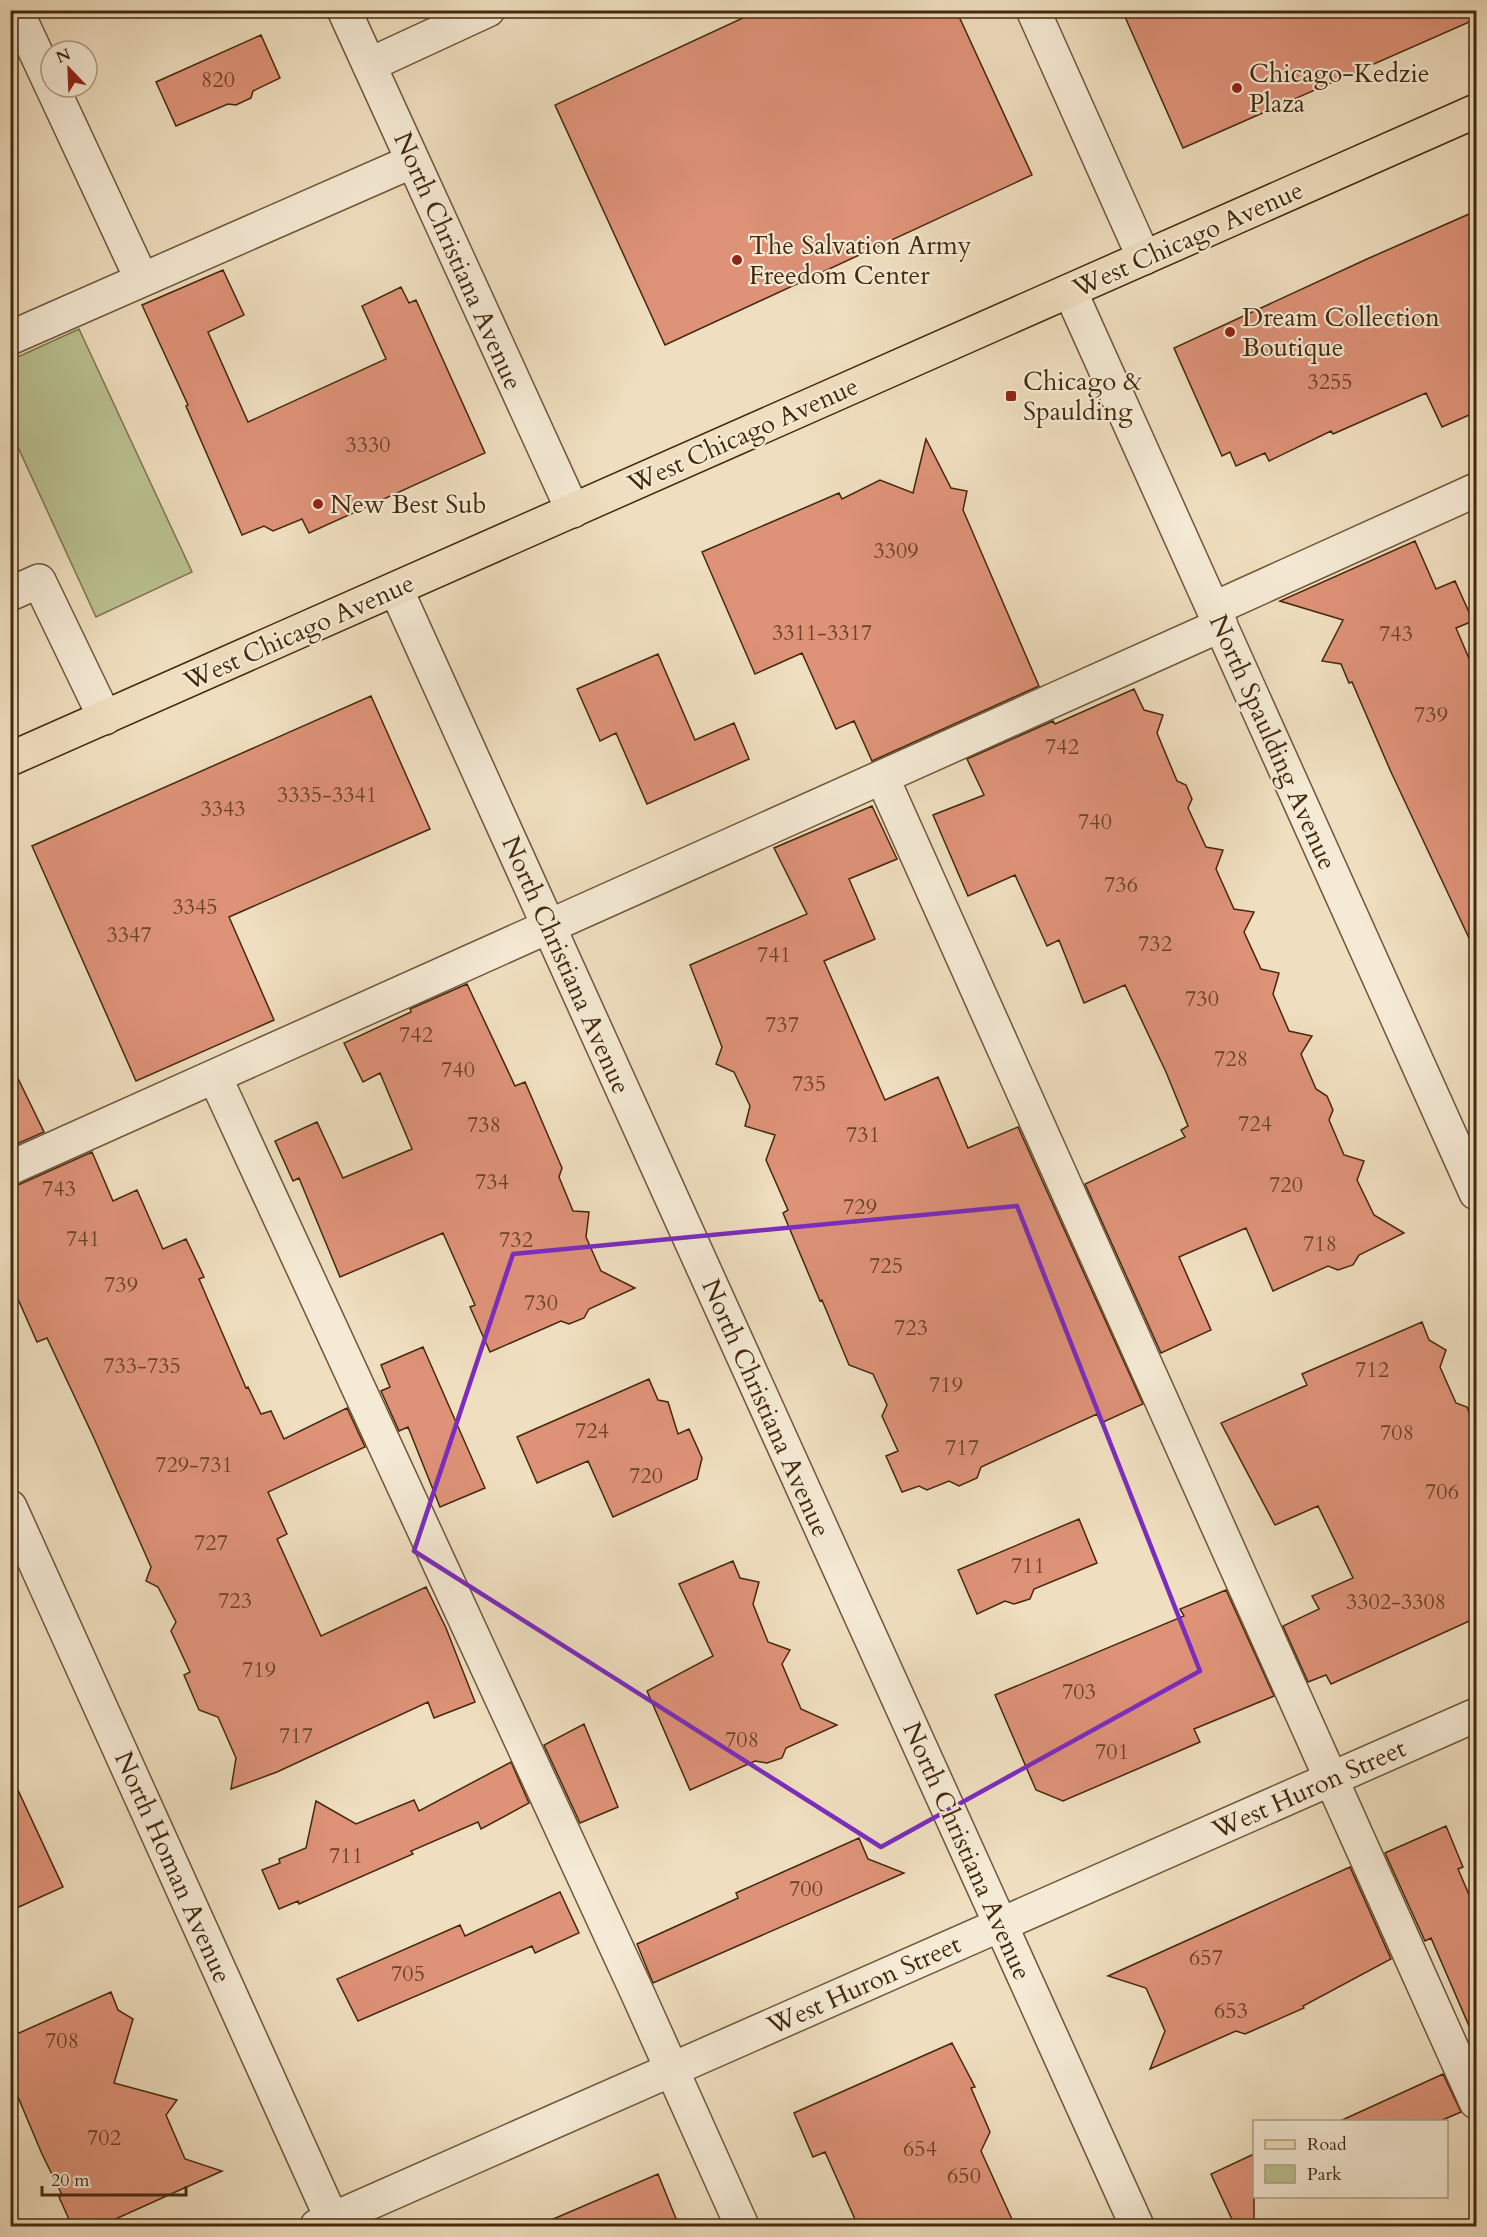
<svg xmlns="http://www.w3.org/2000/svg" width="1487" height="2237" font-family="Cardo,serif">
	<rect width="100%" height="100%" fill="#efdebf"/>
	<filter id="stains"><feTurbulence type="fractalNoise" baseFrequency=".00333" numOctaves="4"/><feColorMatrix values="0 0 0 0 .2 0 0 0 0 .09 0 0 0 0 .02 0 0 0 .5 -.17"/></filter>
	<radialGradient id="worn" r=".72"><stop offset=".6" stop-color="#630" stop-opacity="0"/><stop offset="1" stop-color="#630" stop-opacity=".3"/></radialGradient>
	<path fill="#bac191" stroke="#7e754e" stroke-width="1.5" d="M79 329 192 572 96 617 11 432V360Z"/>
	<path fill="#de9278" stroke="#43290b" stroke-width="1.5" d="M760 10H956L1032 175 665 345 555 105Z
		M1122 10H1476V19L1183 148Z
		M261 35 280 78 253 91 251 98 236 105 228 104 176 126 156 82Z
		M1476 211V412L1442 427 1426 393 1333 434 1331 431 1269 461 1265 453 1236 466 1230 452 1222 456 1174 348 1367 259Z
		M223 270 244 315 208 332 248 422 386 359 362 306 401 287 409 303 416 300 485 453 309 533 302 519 273 531 264 526 242 535 186 406 188 405 142 305Z
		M926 439 951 488 967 491 963 510 1039 686 872 761 854 721 836 729 802 653 755 674 702 552 839 493 842 499 880 480 913 493Z
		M1415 541 1436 589 1455 581 1473 621 1456 628 1476 675V953L1391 772 1352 682 1349 683 1341 664 1322 661 1343 620 1280 601Z
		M658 654 695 740 734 723 749 759 647 804 616 733 600 741 577 689Z
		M1134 689 1144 710 1163 715 1157 733 1177 781 1186 785 1192 799 1188 808 1206 847 1223 850 1216 869 1234 909 1254 912 1244 932 1261 969 1279 973 1273 994 1289 1031 1312 1036 1301 1054 1316 1089 1327 1096 1333 1110 1329 1120 1344 1155 1364 1161 1357 1180 1374 1215 1404 1233 1359 1255 1353 1265 1338 1270 1328 1266 1273 1291 1246 1228 1179 1257 1211 1330 1161 1353 1085 1184 1185 1137 1181 1130 1188 1126 1166 1072 1125 985 1084 1003 1059 940 1047 946 1015 875 968 896 933 815 984 795 967 759 1053 721 1055 724Z
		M371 696 430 829 229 917 274 1020 136 1081 32 846Z
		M872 806 897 859 849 879 875 939 824 961 885 1100 938 1077 968 1148 1018 1127 1143 1404 1101 1423 1097 1414 981 1467 977 1478 959 1486 949 1481 927 1490 919 1486 902 1492 886 1456 898 1451 882 1416 887 1405 873 1374 849 1365 822 1300 820 1301 783 1213 788 1210 766 1160 775 1135 745 1126 750 1106 734 1072 716 1064 722 1047 690 965 807 914 774 848Z
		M467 984 515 1086 525 1082 562 1168 559 1177 573 1211 589 1212 586 1237 601 1271 635 1288 589 1309 584 1318 569 1324 561 1321 490 1352 470 1307 475 1305 443 1233 340 1277 299 1178 293 1181 275 1141 317 1122 343 1178 412 1149 380 1073 363 1082 344 1043 411 1012 410 1009Z
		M10 1062 44 1132 10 1147Z
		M92 1152 113 1201 137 1190 163 1249 186 1239 204 1277 199 1279 246 1388 248 1387 261 1414 271 1411 284 1439 347 1408 365 1447 268 1492 287 1534 277 1539 321 1636 426 1587 446 1628 475 1702 434 1718 428 1702 277 1772 231 1789 236 1758 218 1717 199 1710 184 1675 190 1672 171 1631 176 1622 158 1587 146 1581 151 1567 93 1436 47 1338 37 1342 10 1281V1186L18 1185Z
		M1422 1322 1429 1340 1446 1350 1440 1367 1456 1403 1467 1407 1476 1430V1618L1331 1684 1326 1675 1308 1682 1283 1626 1319 1609 1312 1596 1353 1578 1318 1506 1275 1525 1221 1423 1307 1385 1302 1374Z
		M423 1347 485 1488 440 1507 408 1427 399 1431 381 1391 390 1387 381 1365Z
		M649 1379 658 1400 668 1402 678 1434 689 1429 702 1458 697 1479 613 1517 588 1461 537 1483 517 1437Z
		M1079 1519 1097 1563 1034 1589 1030 1599 1014 1604 1005 1601 977 1614 958 1570Z
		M733 1561 740 1578 759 1582 753 1604 768 1642 790 1650 782 1664 801 1709 837 1725 786 1748 782 1758 767 1763 755 1761 690 1790 647 1691 713 1656 679 1584Z
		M1226 1590 1274 1696 1194 1729 1200 1742 1063 1801 1036 1790 995 1695 1184 1616 1180 1609Z
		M584 1724 618 1807 580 1823 544 1745Z
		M511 1762 529 1803 481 1829 478 1822 411 1851 413 1854 299 1904 298 1901 279 1909 262 1870 280 1863 279 1859 306 1848 316 1801 356 1824 414 1800 419 1811Z
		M10 1773 63 1887 10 1911Z
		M1446 1826 1463 1867 1458 1869 1476 1911V2042L1431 1938 1425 1941 1385 1853Z
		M859 1838 868 1859 904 1873 653 1983 637 1944 738 1898 736 1893Z
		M1350 1867 1391 1959 1303 2006 1304 2008 1245 2034 1236 2031 1150 2069 1165 2031 1146 1988 1108 1976Z
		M560 1892 579 1933 535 1953 532 1946 358 2021 337 1979 460 1925 465 1936Z
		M111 1992 118 2010 133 2019 114 2083 177 2100 166 2115 185 2159 222 2171 100 2226H72L59 2197 62 2195 42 2154 10 2078V2037Z
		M952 2043 975 2087 971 2088 990 2132 981 2151 1015 2226H858L825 2152 813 2157 794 2113Z
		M1443 2074 1461 2112 1440 2121H1340Z
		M1254 2154V2226H1235L1211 2174Z
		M658 2174 679 2226H537Z"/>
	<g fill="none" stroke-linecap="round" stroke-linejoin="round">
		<g stroke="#6e5638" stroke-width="36">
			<path id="minor" d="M16 10 51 85
				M344 10 573 511
				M1033 10 1144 258
				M369 65 488 10
				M52 87 142 280
				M1070 291 1476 1193
				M10 338 413 161
				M396 589 1137 2226
				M10 594 39 581 105 718
				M1213 609 1476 490
				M882 777 1476 2102
				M215 1077 637 1992 742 2226
				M10 1168 1221 625
				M10 1507 335 2226
				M317 2226 1476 1715"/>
		</g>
		<g stroke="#43290b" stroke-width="36">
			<path id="major" d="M10 759 1476 111"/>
		</g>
		<use href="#minor" stroke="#f5ead5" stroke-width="33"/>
		<use href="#major" stroke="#efdebf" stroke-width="33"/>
	</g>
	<path fill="none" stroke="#7b2cbf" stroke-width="4.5" stroke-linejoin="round" d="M1017 1206 1200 1671 881 1847 414 1551 513 1254Z"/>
	<g fill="#8f2418" stroke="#f5ead5" stroke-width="2">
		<circle cx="1237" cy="88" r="6"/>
		<circle cx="737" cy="260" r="6"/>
		<circle cx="1230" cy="332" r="6"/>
		<rect x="1005" y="390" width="12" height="12" rx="3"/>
		<circle cx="318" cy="504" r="6"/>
	</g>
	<g text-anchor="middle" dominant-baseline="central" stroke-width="4.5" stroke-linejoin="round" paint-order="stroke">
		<g font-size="22" fill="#6a4326">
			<text x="218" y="80">820</text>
			<text x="1330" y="382">3255</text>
			<text x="368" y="445">3330</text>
			<text x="896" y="551">3309</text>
			<text x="822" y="633">3311-3317</text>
			<text x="1396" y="634">743</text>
			<text x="1431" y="715">739</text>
			<text x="1062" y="747">742</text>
			<text x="327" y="795">3335-3341</text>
			<text x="223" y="809">3343</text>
			<text x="1095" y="822">740</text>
			<text x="1121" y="885">736</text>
			<text x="195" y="907">3345</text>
			<text x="129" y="935">3347</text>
			<text x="1155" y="944">732</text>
			<text x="774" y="955">741</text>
			<text x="1202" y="999">730</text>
			<text x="782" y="1025">737</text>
			<text x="416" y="1035">742</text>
			<text x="1231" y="1059">728</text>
			<text x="458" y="1070">740</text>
			<text x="809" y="1084">735</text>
			<text x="1255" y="1124">724</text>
			<text x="484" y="1125">738</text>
			<text x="863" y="1135">731</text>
			<text x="492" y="1182">734</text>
			<text x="1286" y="1185">720</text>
			<text x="59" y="1189">743</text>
			<text x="860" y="1207">729</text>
			<text x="83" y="1239">741</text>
			<text x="516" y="1240">732</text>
			<text x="1320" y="1244">718</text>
			<text x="886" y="1266">725</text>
			<text x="121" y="1285">739</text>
			<text x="541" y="1303">730</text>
			<text x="911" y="1328">723</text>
			<text x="142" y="1366">733-735</text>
			<text x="1372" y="1370">712</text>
			<text x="946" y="1385">719</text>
			<text x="592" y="1431">724</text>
			<text x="1397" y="1433">708</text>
			<text x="962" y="1448">717</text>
			<text x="194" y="1465">729-731</text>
			<text x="646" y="1476">720</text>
			<text x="1442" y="1492">706</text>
			<text x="211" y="1543">727</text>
			<text x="1028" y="1566">711</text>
			<text x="235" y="1601">723</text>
			<text x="1396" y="1602">3302-3308</text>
			<text x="259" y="1670">719</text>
			<text x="1079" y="1692">703</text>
			<text x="296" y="1736">717</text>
			<text x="742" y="1740">708</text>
			<text x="1112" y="1752">701</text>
			<text x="346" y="1856">711</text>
			<text x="806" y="1889">700</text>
			<text x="1206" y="1958">657</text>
			<text x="408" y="1974">705</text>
			<text x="1231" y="2011">653</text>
			<text x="62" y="2041">708</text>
			<text x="104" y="2138">702</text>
			<text x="920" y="2149">654</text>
			<text x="964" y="2176">650</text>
		</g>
		<g font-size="26" fill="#43290b" stroke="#f5ead5" text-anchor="start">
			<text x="1249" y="73">Chicago-Kedzie<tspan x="1249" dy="30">Plaza</tspan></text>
			<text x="749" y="245">The Salvation Army<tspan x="749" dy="30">Freedom Center</tspan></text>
			<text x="1242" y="317">Dream Collection<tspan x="1242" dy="30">Boutique</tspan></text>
			<text x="1023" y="381">Chicago &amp;<tspan x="1023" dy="30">Spaulding</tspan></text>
			<text x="330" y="504">New Best Sub</text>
		</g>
		<g font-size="26" fill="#43290b" stroke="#f5ead5">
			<text transform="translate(1188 239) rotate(-24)">West Chicago Avenue</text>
			<text transform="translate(458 261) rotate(66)">North Christiana Avenue</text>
			<text transform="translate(743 435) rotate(-24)">West Chicago Avenue</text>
			<text transform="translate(299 632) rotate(-24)">West Chicago Avenue</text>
			<text transform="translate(1273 742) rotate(66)">North Spaulding Avenue</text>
			<text transform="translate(566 965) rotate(66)">North Christiana Avenue</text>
			<text transform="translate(766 1408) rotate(66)">North Christiana Avenue</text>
			<text transform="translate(1309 1789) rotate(-24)">West Huron Street</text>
			<text transform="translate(967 1851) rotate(66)">North Christiana Avenue</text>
			<text transform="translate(173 1867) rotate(66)">North Homan Avenue</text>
			<text transform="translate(864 1985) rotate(-24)">West Huron Street</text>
		</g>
	</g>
	<rect width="1487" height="2237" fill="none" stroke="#efdebf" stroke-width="36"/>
	<rect x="12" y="12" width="1463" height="2213" fill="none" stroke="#43290b" stroke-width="3"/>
	<rect x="18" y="18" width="1451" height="2201" fill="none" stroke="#43290b" stroke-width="1.5"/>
	<rect x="1253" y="2120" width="195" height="78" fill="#f5ead5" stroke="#ae9d84" stroke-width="1.5"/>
	<rect x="1265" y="2140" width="30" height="9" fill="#efdebf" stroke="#ae9d84" stroke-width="1.5"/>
	<text x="1307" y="2150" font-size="18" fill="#43290b">Road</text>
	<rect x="1265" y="2165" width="30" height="18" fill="#bac191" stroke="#ae9d84" stroke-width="1.5"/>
	<text x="1307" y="2180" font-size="18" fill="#43290b">Park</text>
	<g transform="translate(69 69) rotate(337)"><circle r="28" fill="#f5ead5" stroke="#ae9d84" stroke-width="1.5"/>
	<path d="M0-4.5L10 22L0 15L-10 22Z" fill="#8f2418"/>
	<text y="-9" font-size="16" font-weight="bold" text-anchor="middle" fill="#43290b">N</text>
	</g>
	<path d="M42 2186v9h144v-9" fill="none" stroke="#43290b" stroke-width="3"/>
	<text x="51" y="2186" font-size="18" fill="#43290b" stroke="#f5ead5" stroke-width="4.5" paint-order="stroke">20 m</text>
	<rect width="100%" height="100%" filter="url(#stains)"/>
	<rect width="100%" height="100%" fill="url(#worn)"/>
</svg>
